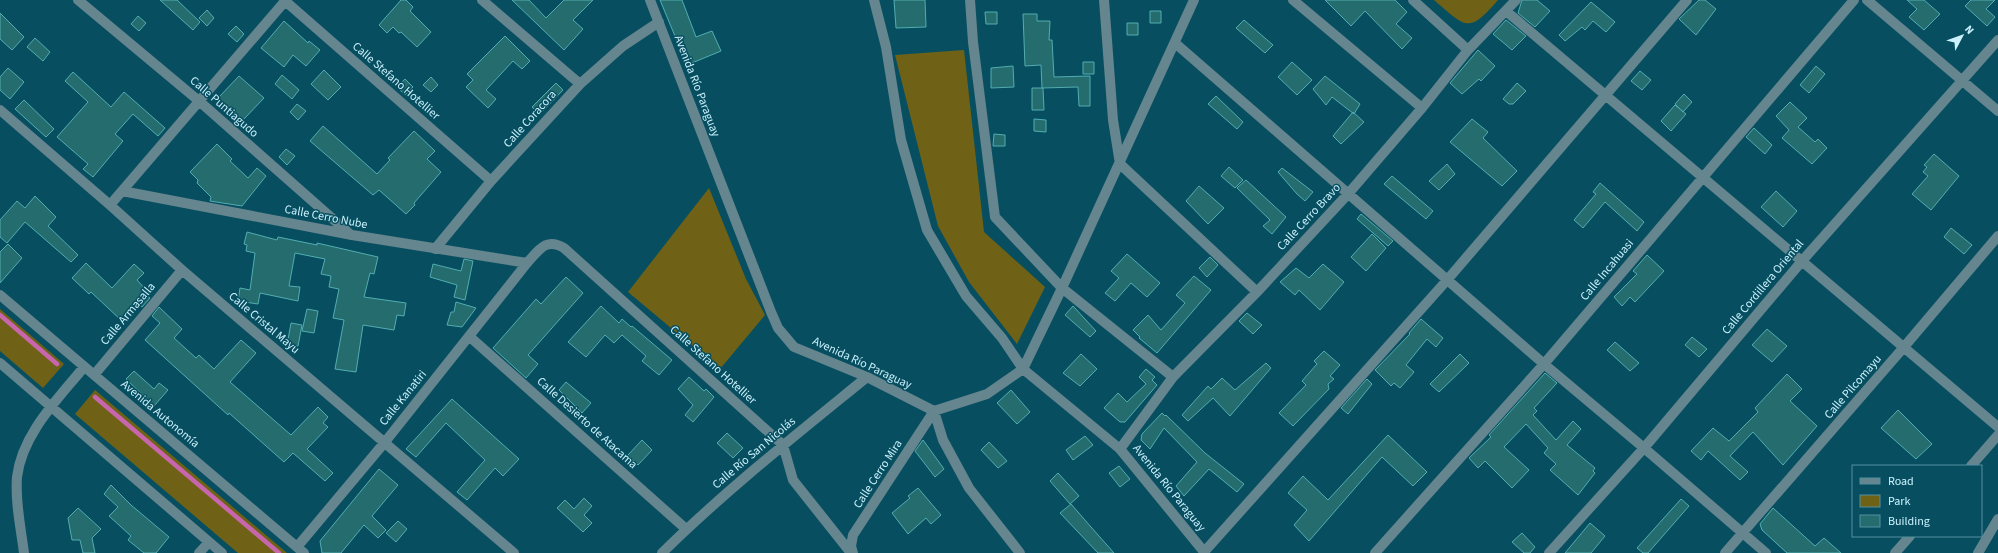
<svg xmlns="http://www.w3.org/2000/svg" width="1998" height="553" font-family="'Source Sans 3',sans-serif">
	<rect width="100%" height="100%" fill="#074f60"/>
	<path fill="#6f6216" d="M1434 0H1498C1468 35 1466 27 1434 0Z
		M964 50 984 232 1045 287 1017 344 969 282 938 226 895 55Z
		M709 188 746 279 765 315 720 369 628 292Z
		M0 309 64 364 43 388 0 351Z
		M95 390 287 553H238L75 414Z"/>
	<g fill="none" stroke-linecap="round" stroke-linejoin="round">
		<path stroke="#c866ad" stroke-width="4.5" d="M0 315 57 364
			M95 397 279 553"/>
	</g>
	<path fill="#256c6e" stroke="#52adb1" d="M160 0H177L200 22 193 30Z
		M401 0H406L413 7 410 11 431 32 417 47 401 32 399 33 393 27 387 33 379 25Z
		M512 0H529L546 18 564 0H593L573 20 583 29 564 50Z
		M660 0H682L696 37 712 31 721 51 687 65Z
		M894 0H925L926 27 896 28Z
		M1325 0H1395L1407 12 1396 24 1412 38 1402 49 1365 11 1351 26Z
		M1522 0H1537L1550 11 1535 27 1518 13Z
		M1699 0H1705L1716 9 1696 35 1679 19Z
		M1907 0H1924L1940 14 1924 30 1909 17 1917 9Z
		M1971 0H1995L1986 9 1995 17 1987 26 1965 6Z
		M1591 2 1615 22 1606 32 1593 21 1585 30 1582 27 1565 41 1559 35Z
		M207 10 214 18 207 26 199 18Z
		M1150 11H1161V23H1150Z
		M985 12H997V24H986Z
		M0 13 24 37 12 50 0 39Z
		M1023 14H1037V21H1050L1049 40H1052L1054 77 1090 76V106H1079L1078 87 1042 88 1041 65 1025 66Z
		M138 16 146 23 139 31 131 24Z
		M1244 20 1273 45 1265 53 1236 28Z
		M1506 20 1526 36 1512 50 1493 34Z
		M284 21 308 43 309 41 320 50 306 66 293 55 284 67 261 48Z
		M1127 23H1138V35H1127Z
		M236 26 244 34 237 42 228 34Z
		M505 36 530 61 522 69 513 61 486 90 496 99 488 108 466 87 473 80 467 74Z
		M35 38 50 52 43 61 27 47Z
		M1478 50 1495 66 1481 81 1479 79 1462 94 1450 83Z
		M1083 62H1094V74H1083Z
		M1292 62 1312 80 1297 95 1278 77Z
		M1013 66 1014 87 991 88V68Z
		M1816 66 1825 74 1809 93 1800 85Z
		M8 68 24 82 10 99 0 90V77Z
		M324 70 341 87 328 100 311 84Z
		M1640 71 1651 80 1642 90 1631 81Z
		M73 72 111 107 124 92 165 128 158 136 133 114 115 134 123 141 93 177 83 169 88 164 57 137 88 102 65 81Z
		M282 75 299 90 292 99 275 84Z
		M239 76 264 98 243 120 231 109 227 113 220 106 219 97Z
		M1325 76 1360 104 1354 114 1332 97 1326 105 1313 89Z
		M431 77 438 85 431 92 423 85Z
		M405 79 413 87 405 95 397 87Z
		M556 83 563 90 540 114 532 107Z
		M1517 83 1526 91 1513 104H1509L1503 99Z
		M1032 88H1043L1044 110H1032Z
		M1684 94 1692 102 1683 112 1675 104Z
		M1216 96 1243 122 1237 129 1208 104Z
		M24 100 54 129 46 137 15 109Z
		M1790 102 1807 118 1798 127 1815 142 1818 139 1827 148 1812 164 1782 138 1789 130 1776 116Z
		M297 104 306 111 298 120 290 112Z
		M1675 105 1686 114 1671 131 1661 121Z
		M1353 112 1364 122 1341 144 1333 136Z
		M1034 119 1046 120V132L1034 131Z
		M1472 119 1488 132 1483 138 1517 171 1502 186 1450 142Z
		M323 126 377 174 390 160 388 158 414 131 435 151 427 159 441 172 414 203 415 205 406 214 379 190 373 195 310 141Z
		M1754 128 1772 145 1765 154 1746 137Z
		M994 134 1005 135V146H993Z
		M217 144 232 159 230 161 248 178 257 168 266 176 242 206 210 201 211 197 197 183 198 180 190 172Z
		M286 149 295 156 287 165 279 157Z
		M1934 154 1959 176 1931 210 1912 194 1928 176 1923 172 1927 167 1924 165Z
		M1447 164 1455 174 1439 190 1429 181Z
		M1229 167 1243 180 1235 188 1221 176Z
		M1282 168 1313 192 1305 201 1297 194 1278 172Z
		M1392 176 1433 211 1426 219 1384 184Z
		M1246 180 1286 217 1272 234 1263 226 1270 220 1237 188Z
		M1600 183 1644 222 1637 231 1605 202 1583 228 1574 220 1596 194 1593 192Z
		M1199 186 1224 208 1208 224 1186 201Z
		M1776 191 1797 211 1783 227 1761 207Z
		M35 196 56 217 48 226 78 255 71 262 25 222 7 243 0 237V220L17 201 25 208Z
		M1361 214 1393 241 1388 246 1357 219Z
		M1951 228 1972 245 1964 254 1944 237Z
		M247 232 277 240 278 237 317 245V243L378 257 374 274 370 273 364 297 406 303 404 316 397 315 394 330 363 325 356 372 335 369 344 320 333 318 339 289 329 287 331 276 321 274 325 259 295 253 289 286 300 287 298 301 260 293 258 304 238 301 240 288 250 290 255 253 246 251 247 245 244 244Z
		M1372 234 1386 248 1366 271 1351 257Z
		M8 244 22 258 0 283V252Z
		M1127 254 1160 283 1147 297 1131 283 1115 301 1105 293 1119 278 1111 271Z
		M1647 255 1664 271 1635 302 1630 297 1622 306 1614 297 1637 274 1633 271Z
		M1210 257 1218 265 1207 277 1199 268Z
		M464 259 473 261 465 300 454 297 457 285 430 277 433 264 461 271Z
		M86 263 112 288 134 264 144 273 137 280 148 292 146 295 150 298 142 307 139 304 123 322 91 292 89 294 72 278Z
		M1323 264 1344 282 1320 310 1299 290 1295 295 1280 282 1296 268 1309 278Z
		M1194 276 1211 290 1157 353 1139 338 1140 337 1133 330 1148 315 1161 330 1185 303 1176 295Z
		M566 277 583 293 528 355 538 364 526 378 493 348 536 299 541 304Z
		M456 302 476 308 462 327 447 325 451 312H454Z
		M601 306 619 323 622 319 631 327 632 326 672 360 659 375 642 361 646 356 622 335 614 343 605 335 586 357 568 342Z
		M1073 306 1096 331 1090 337 1065 315Z
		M159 307 182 329 174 338 196 358 199 355 214 369 241 340 256 353 230 382 291 435 318 407 328 417 323 423 328 427 307 449 333 473 325 481 293 453 284 462 229 413 228 415 145 340 160 323 152 316Z
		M307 309 318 311 314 333 302 331Z
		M1247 313 1262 325 1253 334 1239 321Z
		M1421 319 1443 338 1436 347 1427 339 1406 365 1414 372 1400 388 1394 383 1391 386 1375 370 1410 334 1409 333Z
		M291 323 302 325 298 346 287 345Z
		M1767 329 1787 346 1772 362 1752 345Z
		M1692 337 1707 349 1699 357 1685 345Z
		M1615 342 1639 363 1630 371 1607 350Z
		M1324 351 1340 365 1330 376 1334 379 1328 384 1329 389 1293 426 1279 413 1306 385 1302 381 1317 364 1314 361Z
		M1081 354 1097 369 1080 386 1063 373Z
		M1460 354 1469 363 1439 392 1430 384Z
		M1266 363 1271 368 1230 416 1213 398 1188 421 1182 415 1208 386 1211 389 1222 378 1235 390Z
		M1146 369 1155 377 1152 380 1157 385 1125 422H1120L1104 408 1118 393 1127 402 1146 384 1139 377Z
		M134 371 154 389 159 383 168 390 154 406 126 379Z
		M1545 373 1557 383 1534 408 1537 411 1533 415 1556 440 1573 421 1581 429 1567 445 1595 468 1593 471 1595 473 1578 495 1550 470 1556 464 1544 453 1548 448 1526 424 1504 447 1529 470 1512 488 1485 461 1478 468 1469 458 1491 437 1489 435Z
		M1787 374 1802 389 1790 401 1817 426 1783 465 1753 432 1730 456 1748 472 1740 480 1708 451 1701 460 1691 451 1713 428 1729 441 1758 412 1755 408Z
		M689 377 704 391 706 389 714 397 693 422 685 415 693 405 678 389Z
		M1367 379 1372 384 1348 414 1341 408Z
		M566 382 591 403 582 413 559 390Z
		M1011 390 1030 412 1017 424 997 403Z
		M452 399 519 459 503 476 495 468 467 500 457 492 485 460 446 423 416 457 406 449Z
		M1898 410 1932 444 1916 459 1881 428Z
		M1162 413 1165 416 1166 415 1205 453 1244 484 1237 492 1209 469 1184 496 1176 486 1197 462 1164 428 1150 449 1141 440 1142 434Z
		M727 433 743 448 733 458 717 443Z
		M1388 435 1427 472 1413 486 1382 457 1309 541 1294 525 1307 510 1288 493 1303 476 1328 500Z
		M1085 436 1093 445 1073 460 1066 450Z
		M642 440 652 450 638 465 628 455Z
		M923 440 944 469 935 477 915 451Z
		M989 442 1007 461 998 468 981 450Z
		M1119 466 1130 479 1120 487 1109 473Z
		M379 469 398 485 372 516 386 530 378 538 364 525 341 553H322L320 541Z
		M1058 473 1079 496 1070 504 1050 481Z
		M111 485 131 505 169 537 156 553H144L128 540 131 536 109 516 118 507 104 494Z
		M918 488 941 515 931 524 926 518 908 534 892 513 910 498 908 496Z
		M584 498 592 506 584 515 592 523 583 532 557 508 565 500 574 509Z
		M1681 499 1689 506 1648 553H1643L1637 548Z
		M1071 504 1091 527 1114 553H1098L1060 513Z
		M78 508 101 529 92 538 95 553H83L80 540H72L68 518Z
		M1773 508 1815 546 1824 538 1841 553H1787L1762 530 1760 524Z
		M398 521 407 529 396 542 386 533Z
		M1590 523 1605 536 1591 553H1565Z
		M1522 533 1535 547 1530 553H1524L1512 542Z"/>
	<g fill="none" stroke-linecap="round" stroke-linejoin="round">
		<path stroke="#65858f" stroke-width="10" d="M78 0 199 101 351 235
			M284 0 491 181
			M482 0 580 84
			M650 0 771 312 778 328 794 347 867 377 934 411 987 394 1023 369
			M874 0 886 47 901 140 927 230 966 296 1002 338 1023 369 1120 449 1205 553
			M970 0 973 42 995 217 1062 288 1173 377
			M1104 0 1113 120 1120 164 1257 292
			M1293 0 1422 108
			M1413 0 1468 50
			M1867 0 1998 111
			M1506 11 1998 427
			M1175 43 1544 364 1644 448 1766 553
			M0 110 110 205 182 270 514 553
			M122 191 352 235 527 263
			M110 205 286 0
			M435 249 491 181 580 84 623 46 659 22
			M0 295 304 553
			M470 337 686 529
			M0 363 222 553
			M1023 369 1062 288 1194 0
			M94 375 182 270
			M934 411 943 440 969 488 1020 553
			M1120 449 1173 377 1257 292 1348 194 1422 108 1468 50 1516 0
			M1971 466 1998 435
			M297 547 385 442 527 263C539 250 546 237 564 248L783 445 793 480 851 553
			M1204 552 1448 279 1687 0
			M24 553C21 529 15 502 17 477 22 434 58 399 84 367
			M199 553 209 542
			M662 553C726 490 797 434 867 377
			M853 553 851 546 853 535 934 411
			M1375 553 1544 364 1854 0
			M1549 553 1644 448 1802 261 1998 40
			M1725 553 1904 347 1998 236
			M1895 553 1910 536
			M1978 553 1998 519"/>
	</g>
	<g text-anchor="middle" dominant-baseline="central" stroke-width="3" stroke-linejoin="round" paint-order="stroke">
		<g font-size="12" fill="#cbf1fd" stroke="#074f60">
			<text transform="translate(396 81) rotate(41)">Calle Stefano Hotellier</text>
			<text transform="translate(697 86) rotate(69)">Avenida Río Paraguay</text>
			<text transform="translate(224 107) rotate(41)">Calle Puntiagudo</text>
			<text transform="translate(530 119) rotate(-48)">Calle Coracora</text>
			<text transform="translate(326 217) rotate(11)">Calle Cerro Nube</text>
			<text transform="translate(1309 217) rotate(-47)">Calle Cerro Bravo</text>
			<text transform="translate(1607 270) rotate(-50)">Calle Incahuasi</text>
			<text transform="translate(1763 287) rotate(-50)">Calle Cordillera Oriental</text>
			<text transform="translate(128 314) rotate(-50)">Calle Armasalla</text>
			<text transform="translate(264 323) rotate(40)">Calle Cristal Mayu</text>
			<text transform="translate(862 363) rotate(25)">Avenida Río Paraguay</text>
			<text transform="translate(713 365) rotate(42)">Calle Stefano Hotellier</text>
			<text transform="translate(1853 387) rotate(-49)">Calle Pilcomayu</text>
			<text transform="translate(403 398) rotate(-51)">Calle Kanatiri</text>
			<text transform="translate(160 414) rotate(40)">Avenida Autonomía</text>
			<text transform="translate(587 423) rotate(42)">Calle Desierto de Atacama</text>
			<text transform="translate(754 453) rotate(-40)">Calle Río San Nicolás</text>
			<text transform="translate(878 474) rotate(-57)">Calle Cerro Mira</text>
			<text transform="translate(1169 488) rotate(51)">Avenida Río Paraguay</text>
		</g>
	</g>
	<rect x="1852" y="465" width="130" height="72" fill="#074f60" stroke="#55909f"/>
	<rect x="1860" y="478" width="20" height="6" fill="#65858f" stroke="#55909f"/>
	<text x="1888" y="485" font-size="12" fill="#cbf1fd">Road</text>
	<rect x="1860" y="495" width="20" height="12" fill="#6f6216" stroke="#55909f"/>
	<text x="1888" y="505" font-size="12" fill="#cbf1fd">Park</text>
	<rect x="1860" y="515" width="20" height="12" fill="#256c6e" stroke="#55909f"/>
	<text x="1888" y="525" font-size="12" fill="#cbf1fd">Building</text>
	<g transform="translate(1962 36) rotate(49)" stroke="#074f60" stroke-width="3" paint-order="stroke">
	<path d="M0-3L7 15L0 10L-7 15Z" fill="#cbf1fd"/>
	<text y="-6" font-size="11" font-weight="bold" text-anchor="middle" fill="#cbf1fd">N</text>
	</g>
</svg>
